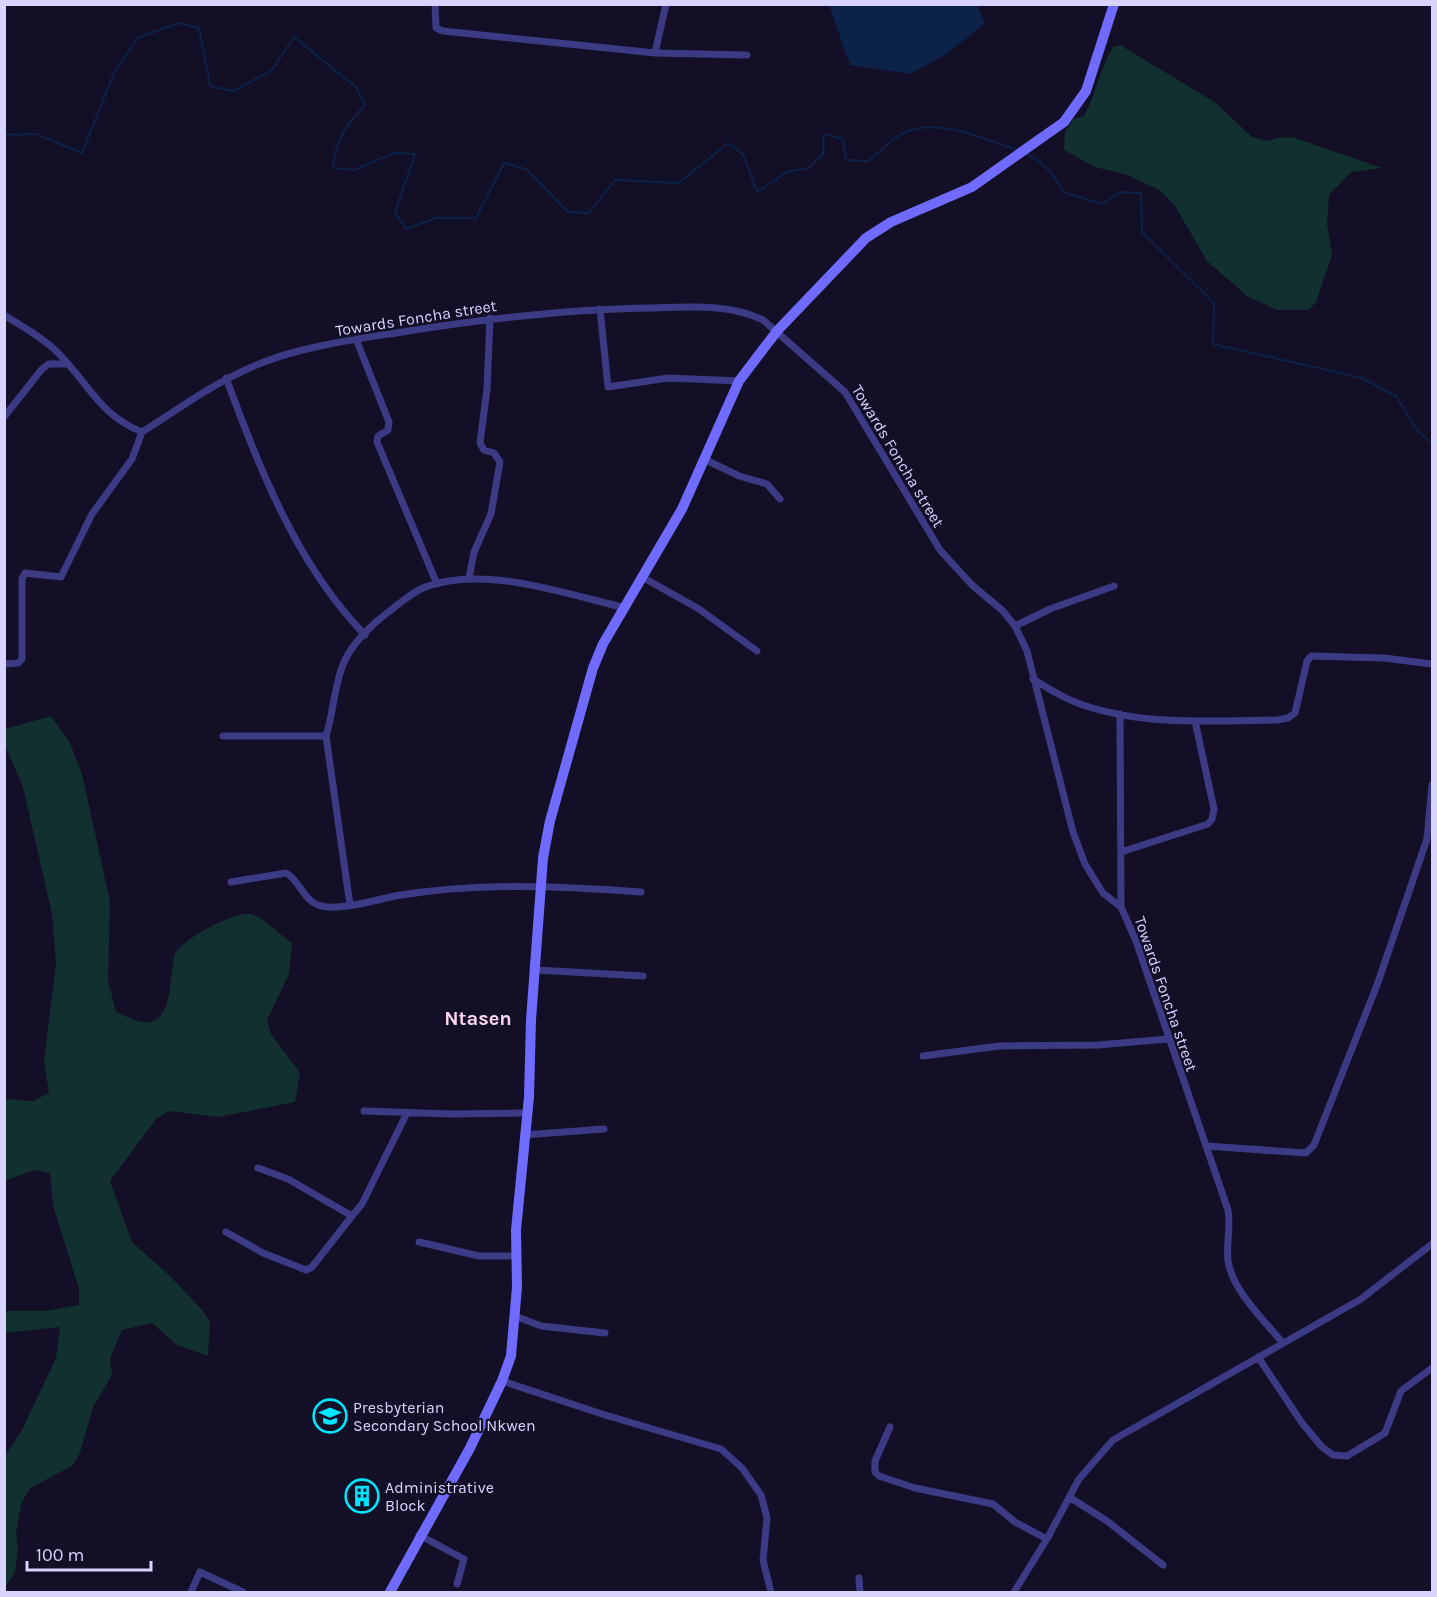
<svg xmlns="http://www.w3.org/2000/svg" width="1437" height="1597" font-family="Karla,sans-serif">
	<rect width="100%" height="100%" fill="#130f26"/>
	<path fill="#12302f" d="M1120 45 1216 103 1252 137 1269 141 1276 138 1292 137 1382 168 1351 172 1329 195 1327 224 1332 255 1316 302 1309 310H1277L1247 296 1207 261 1175 206 1161 191 1128 175 1095 167 1064 150 1065 132 1074 119 1084 116C1096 94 1100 69 1113 47Z
		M51 716 70 743 82 774 110 901 108 980 116 1012C124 1015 134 1021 142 1022 176 1026 168 973 175 954 182 939 235 911 250 914 264 917 280 935 292 943L289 974 267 1020 271 1034 300 1073 295 1102 218 1117 169 1111 156 1119 110 1181 132 1242 171 1277 203 1311 210 1323 208 1356 177 1345 152 1323 122 1330 110 1359 112 1375 93 1407 80 1453 72 1466 30 1488 21 1504 16 1534 18 1548 15 1572 5 1587V1456L23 1428 56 1358 60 1327 5 1333V1311H45L79 1305V1289L53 1205 50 1173 35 1170 4 1181 5 1099 33 1101 49 1093 44 1061 56 963 52 914 23 787 5 745V729Z"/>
	<path fill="#0c2248" d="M829 5H977L985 23 947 54 910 74 850 65Z"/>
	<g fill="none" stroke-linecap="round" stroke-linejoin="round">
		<path stroke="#0c2248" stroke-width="2" d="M4 135 36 134 82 153 114 73 138 38 178 23 199 28 210 86 233 91 271 71 294 37 356 87 365 105C346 125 335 140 333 168L354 170 394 153 415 154 395 212 406 229 436 218H476L504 163 526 169 568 212 589 213 615 180 679 183 728 143 743 154 757 192 787 172 809 168 823 154 824 134 843 139 846 160 868 161C878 153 889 142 900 135 932 115 985 139 1017 150
			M1024 153 1036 159 1052 173 1063 192 1102 204 1121 192 1141 193 1142 232 1214 303 1213 344 1362 378 1396 396 1417 430 1432 443"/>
		<path stroke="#3d3a85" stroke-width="7" d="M435 4 436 28 443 31 655 53 747 55
			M655 53 666 4
			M600 309 608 387 668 378 739 381
			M4 315C21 326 40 336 55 350 88 381 97 414 142 432 182 407 219 379 264 362 305 346 358 339 402 332 484 319 567 309 651 308 688 307 728 303 763 320L845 392 940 550 972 585 1003 611 1015 626 1027 651 1073 832 1085 864 1103 893 1121 907 1136 941 1228 1210C1231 1227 1226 1244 1228 1261 1233 1291 1263 1319 1282 1342
			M356 339 389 422 388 430 378 436 377 442 437 584
			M226 378C260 469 296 564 365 635
			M4 417 42 369 49 364H67
			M704 459 739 476 767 484 780 499
			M469 578 474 552 491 514 500 462 494 453 484 450 480 443 487 389 490 318
			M644 578 699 609 757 651
			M1015 626 1050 609 1114 586
			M4 664 18 663 22 659V579L25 573 61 577 92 514 132 459 142 432
			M1033 679C1049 689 1065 699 1083 705 1144 726 1213 721 1277 720L1288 718 1295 713 1307 661 1311 656 1384 658 1432 664
			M1120 714 1121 907
			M223 736H326C334 711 334 683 345 660 353 643 372 624 387 613 399 604 411 593 425 587 486 565 565 594 626 608
			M326 736 350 905
			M1121 852 1208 824 1212 819 1214 809 1195 721
			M231 882 286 873C299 880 304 900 318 905 337 912 375 900 395 896 476 882 559 886 641 892
			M536 970 643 976
			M923 1056 999 1046 1098 1045 1168 1039
			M364 1111 451 1114 527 1113
			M524 1135 604 1129
			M1206 1146 1306 1153 1314 1145 1377 985 1427 839 1432 785
			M258 1168 288 1179 352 1216 362 1204 407 1113
			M226 1232 263 1253 306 1270 312 1267 352 1216
			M419 1242 479 1256H517
			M515 1316 541 1326 605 1333
			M1258 1357 1302 1423 1322 1447 1333 1455 1347 1456 1385 1433 1401 1391 1432 1368
			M502 1381 605 1415 721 1449 742 1468 761 1495 767 1518 763 1560 771 1592
			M890 1427 875 1461V1472L879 1476 915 1488 993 1504 1015 1522 1047 1539
			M1069 1497 1107 1521 1163 1565
			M419 1535 464 1559 457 1584
			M859 1578 860 1592
			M191 1592 200 1572 243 1592
			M1014 1592 1047 1539 1079 1479 1113 1440 1361 1299 1432 1244"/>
		<path stroke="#6f6bff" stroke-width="10" d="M390 1592 470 1448 502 1381 511 1356 517 1287 516 1230 529 1097 531 1020 543 858 550 821 593 668 603 644 682 509 739 381 777 331 866 238 891 222 972 187 1064 122 1086 91 1114 4"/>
	</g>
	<defs>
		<g id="school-ring" transform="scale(1.725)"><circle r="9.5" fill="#130f26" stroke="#00e5ff" stroke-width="1.5"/><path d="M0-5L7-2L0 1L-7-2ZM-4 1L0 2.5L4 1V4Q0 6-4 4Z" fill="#00e5ff"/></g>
		<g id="building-ring" transform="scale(1.725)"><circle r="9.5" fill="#130f26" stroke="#00e5ff" stroke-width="1.5"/><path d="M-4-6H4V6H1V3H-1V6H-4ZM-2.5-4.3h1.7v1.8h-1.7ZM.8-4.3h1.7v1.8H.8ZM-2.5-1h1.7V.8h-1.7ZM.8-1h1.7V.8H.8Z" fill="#00e5ff"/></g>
	</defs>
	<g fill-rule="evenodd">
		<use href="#school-ring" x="330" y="1416"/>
		<use href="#building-ring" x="362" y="1496"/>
	</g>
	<g text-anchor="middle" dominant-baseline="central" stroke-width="4.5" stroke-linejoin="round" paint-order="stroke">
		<g font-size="16" fill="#d9d4ff" stroke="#130f26">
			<text transform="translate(416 318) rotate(-9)">Towards Foncha street</text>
			<text transform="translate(898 456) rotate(59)">Towards Foncha street</text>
			<text transform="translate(1166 994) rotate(71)">Towards Foncha street</text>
		</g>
		<g font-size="16" fill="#d9d4ff" stroke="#130f26" text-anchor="start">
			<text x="353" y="1407">Presbyterian<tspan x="353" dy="18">Secondary School Nkwen</tspan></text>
			<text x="385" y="1487">Administrative<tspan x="385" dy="18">Block</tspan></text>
		</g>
		<g font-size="20" font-weight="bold" fill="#ffd6f0" stroke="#130f26">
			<text x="478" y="1018">Ntasen</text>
		</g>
	</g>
	<rect width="1437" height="1597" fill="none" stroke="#d9d4ff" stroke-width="12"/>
	<path d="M27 1561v9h124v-9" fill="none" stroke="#d9d4ff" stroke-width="3"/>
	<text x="36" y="1561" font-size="18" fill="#d9d4ff" stroke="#130f26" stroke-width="4.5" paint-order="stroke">100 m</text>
</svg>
